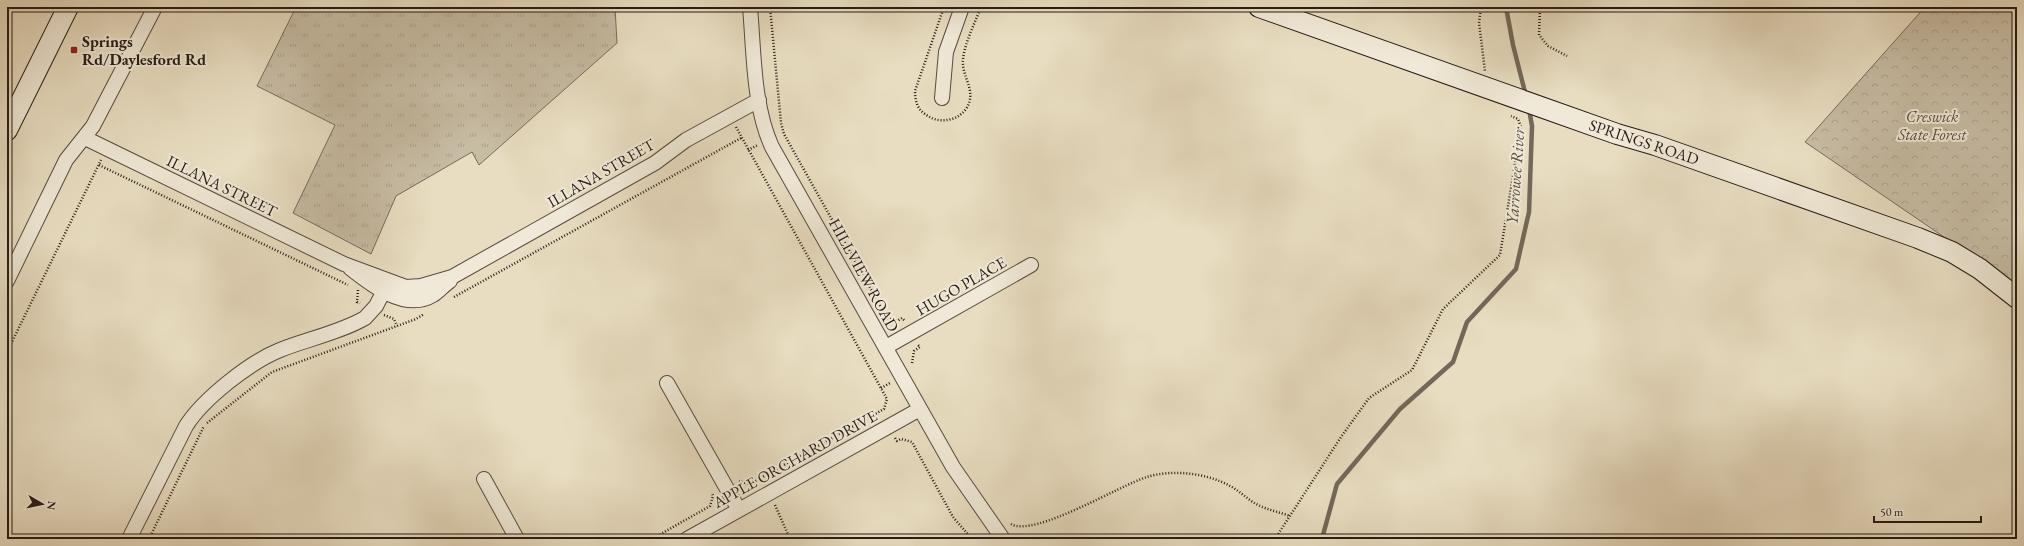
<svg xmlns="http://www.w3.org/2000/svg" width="2024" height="546" font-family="'EB Garamond',serif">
	<defs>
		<pattern id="grass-tufts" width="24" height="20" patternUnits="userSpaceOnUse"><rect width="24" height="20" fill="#c7bca4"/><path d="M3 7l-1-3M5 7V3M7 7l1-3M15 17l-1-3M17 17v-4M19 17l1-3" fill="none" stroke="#aba18c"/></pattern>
		<pattern id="forest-crowns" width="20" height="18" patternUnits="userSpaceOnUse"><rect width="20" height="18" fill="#c7bca4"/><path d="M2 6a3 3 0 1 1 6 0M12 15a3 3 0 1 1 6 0" fill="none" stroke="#aba18c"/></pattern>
	</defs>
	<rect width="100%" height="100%" fill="#e8ddc1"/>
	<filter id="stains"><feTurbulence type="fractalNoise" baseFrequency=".005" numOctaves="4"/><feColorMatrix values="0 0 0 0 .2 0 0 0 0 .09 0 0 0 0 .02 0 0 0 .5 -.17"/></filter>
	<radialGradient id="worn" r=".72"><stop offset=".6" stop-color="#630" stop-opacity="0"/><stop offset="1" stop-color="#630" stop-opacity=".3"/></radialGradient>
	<path fill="url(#grass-tufts)" stroke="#766c5c" d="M296 7H615L617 43 479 165 472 152 396 196 371 254 293 213 335 125 257 86Z"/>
	<path fill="url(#forest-crowns)" stroke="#766c5c" d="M1925 7H2017V287L1805 142Z"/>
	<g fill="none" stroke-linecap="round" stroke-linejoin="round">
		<path stroke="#736859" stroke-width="4.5" d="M1506 7 1513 45 1526 96
			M1318 539 1323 535 1337 484 1400 409 1453 362 1467 322 1516 269 1529 212 1532 126 1529 109"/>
		<g stroke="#564c40" stroke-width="16">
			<path id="street" d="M750 7C754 52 753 106 772 147L953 467 1003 539
				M942 98 946 52 962 7
				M85 138 344 264 406 287 421 286 452 277 655 163 686 140 759 100
				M350 268C370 284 405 312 433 295 439 291 444 285 450 281
				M7 281 66 160 93 126 155 7
				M886 347 1031 265
				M667 383 739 510
				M484 479 517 539
				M129 539 186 426C203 399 250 362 280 350 307 339 339 333 365 318L376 306 389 281
				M687 539 920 409"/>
		</g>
		<g stroke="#261c15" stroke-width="22">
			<path id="secondary" d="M1259 7 1617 134 1655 145 1918 238 1952 252 1980 269 2017 298
				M7 130 68 7"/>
		</g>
		<path stroke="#261c15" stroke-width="2.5" stroke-dasharray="1 2" stroke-linecap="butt" d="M770 7 781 123 784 134 887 318 897 321 902 318 905 321
			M944 7 915 91C915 100 917 109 925 114 933 120 942 122 951 119 957 118 962 114 966 109 978 91 961 77 963 59 965 42 975 23 981 7
			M1481 7 1479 23 1485 71
			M1540 7 1539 35 1548 46 1567 56
			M736 127 887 399 884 409 750 484 739 481
			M748 150 758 145
			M99 165 348 285
			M358 290 357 302 360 303
			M454 297 741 138
			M384 315 394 319 397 326
			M7 352 101 160
			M912 363 914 351 920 347 918 345
			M881 388 890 383
			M207 423 272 372 416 319 424 314
			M895 438 897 441 901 439 912 442 953 517 972 539
			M775 505 790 539
			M1011 524C1034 538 1120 485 1147 477 1172 469 1207 473 1230 486 1240 491 1248 500 1258 505 1268 510 1279 512 1290 516
			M149 539 204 426
			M652 539 710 506 713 496 712 493
			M1275 539 1341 437 1369 398 1412 370 1443 309 1500 255 1521 127 1518 119 1511 116"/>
		<use href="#street" stroke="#f0e9d7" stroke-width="14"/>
		<use href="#secondary" stroke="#f0e9d7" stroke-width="20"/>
	</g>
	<rect fill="#8f2418" stroke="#f0e9d7" stroke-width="1.5" x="70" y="46" width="8" height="8" rx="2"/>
	<g text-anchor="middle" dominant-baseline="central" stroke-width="4" stroke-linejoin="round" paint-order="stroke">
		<g font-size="16" font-weight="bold" fill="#261c15" stroke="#f0e9d7" text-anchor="start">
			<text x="82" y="41">Springs<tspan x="82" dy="18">Rd/Daylesford Rd</tspan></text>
		</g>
		<g font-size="16" font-style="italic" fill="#564c40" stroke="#f0e9d7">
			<text x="1932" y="116">Creswick<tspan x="1932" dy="18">State Forest</tspan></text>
		</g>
		<g font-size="16" fill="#261c15" stroke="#f0e9d7">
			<text transform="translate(1644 142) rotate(18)">SPRINGS ROAD</text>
			<text transform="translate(601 173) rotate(-30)">ILLANA STREET</text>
			<text transform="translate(222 186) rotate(26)">ILLANA STREET</text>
			<text transform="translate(864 275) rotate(61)">HILLVIEW ROAD</text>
			<text transform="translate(961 286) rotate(-30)">HUGO PLACE</text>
			<text transform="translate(795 459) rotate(-29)">APPLE ORCHARD DRIVE</text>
		</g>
		<g font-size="17" font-style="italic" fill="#594f43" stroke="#f0e9d7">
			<text transform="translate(1515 176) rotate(-86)">Yarrowee River</text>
		</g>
	</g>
	<rect width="2024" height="546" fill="none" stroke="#e8ddc1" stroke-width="24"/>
	<rect x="8" y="8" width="2008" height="530" fill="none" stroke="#261c15" stroke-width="2"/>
	<rect x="12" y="12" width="2000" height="522" fill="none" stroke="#261c15"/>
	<g transform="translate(42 504) rotate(99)" stroke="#f0e9d7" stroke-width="3" paint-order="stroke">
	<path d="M0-3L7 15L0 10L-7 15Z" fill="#261c15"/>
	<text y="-6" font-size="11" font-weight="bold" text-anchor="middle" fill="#261c15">N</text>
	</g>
	<path d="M1874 516v6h107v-6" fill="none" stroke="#261c15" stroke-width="2"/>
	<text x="1880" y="516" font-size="12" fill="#261c15" stroke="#f0e9d7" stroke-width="3" paint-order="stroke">50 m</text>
	<rect width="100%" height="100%" filter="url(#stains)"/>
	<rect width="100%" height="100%" fill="url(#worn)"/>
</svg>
